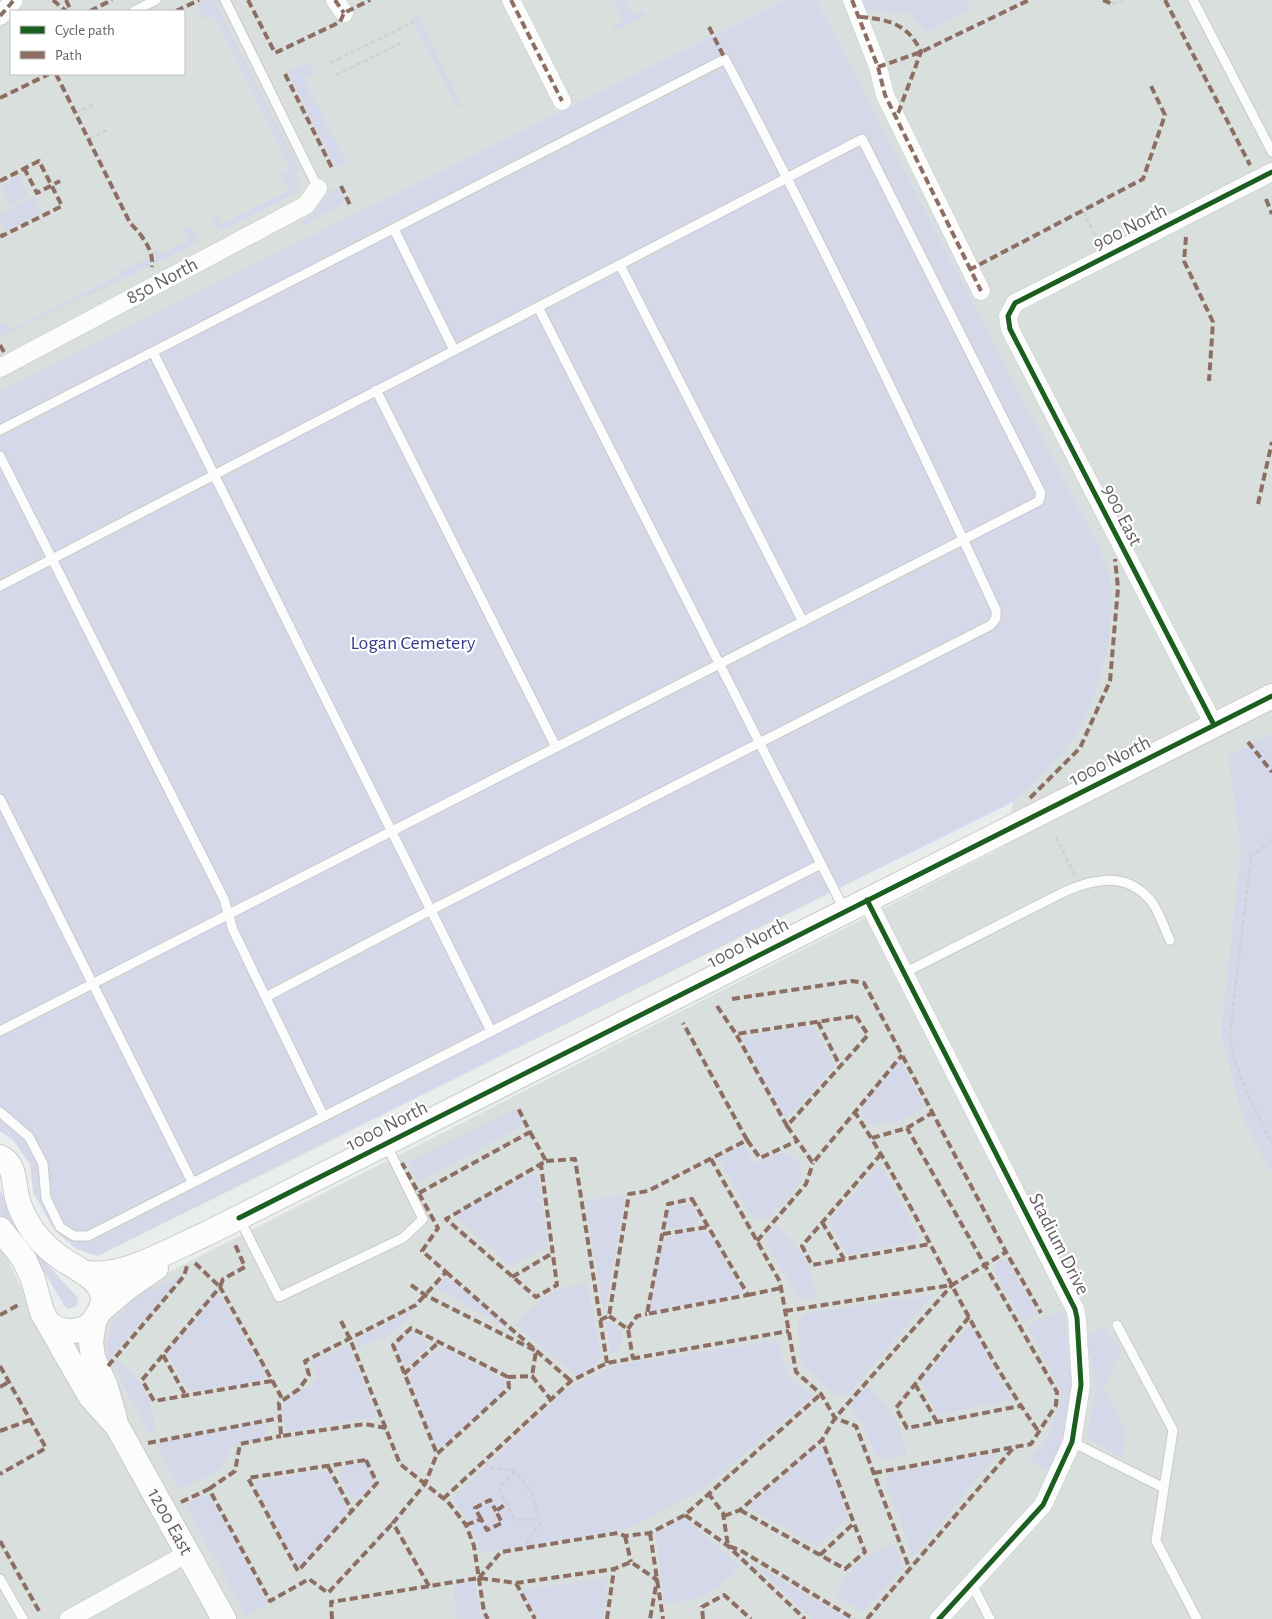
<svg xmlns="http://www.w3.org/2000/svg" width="1272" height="1619" font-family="'Alegreya Sans',sans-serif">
	<rect width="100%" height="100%" fill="#e9eeec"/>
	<path fill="#d9dfdd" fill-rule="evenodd" d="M0 0H784L0 390ZM11 11H184V74H11Z
		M817 0H1272V1619H0V1243L37 1321 49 1333 1004 847 1013 802 1051 766 1077 733 1097 690 1098 544Z"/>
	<path fill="#d5d8e9" d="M204 0H214L299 168 296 175 300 184 296 192 220 231 211 218 213 214H216L222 224 289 191 281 175 291 169 215 16 204 20 196 4Z
		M613 0H625L633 16 644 11 645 17 614 31 613 27 623 21Z
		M784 0H817L1098 544C1101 553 1106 563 1109 573 1118 616 1101 699 1076 735 1058 761 1036 781 1013 802L98 1256 76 1249 54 1230 33 1192 30 1164 13 1140 0 1131V390Z
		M860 0H969L967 3 970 9 927 32 909 13 866 10Z
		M414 12 420 19 461 103 460 108 457 107 414 22 412 15Z
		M307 62 315 73 304 79 346 162 336 169 288 72Z
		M19 176 29 196 11 205 1 185Z
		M338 187 345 201 341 205 297 229C302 221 307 218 314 212 326 200 318 197 338 187Z
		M34 197 42 213 6 231 3 224 0 226V214Z
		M190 227 196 230 198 241 154 264 156 256 154 252 156 249 161 254 189 240 184 229Z
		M146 249 151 257 149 266 0 338V325L5 322 10 330 120 275 116 264 121 272 149 257Z
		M1272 734V1174L1244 1121 1221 1034 1241 848 1228 756Z
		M813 1025 835 1066 786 1120 741 1037Z
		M901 1060 925 1107 897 1122 867 1125 862 1113V1104Z
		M516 1108 524 1125 418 1182 408 1162Z
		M743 1145 755 1164C770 1157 788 1143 799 1164 801 1169 803 1173 801 1179 797 1190 777 1208 769 1218L759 1219 751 1216 718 1158Z
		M880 1164 921 1240 847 1255 829 1221Z
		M531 1174 538 1176 548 1247 513 1265 507 1264 456 1217 457 1213Z
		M0 1190 16 1224 39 1255 78 1298 77 1306 68 1309 64 1305C45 1273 27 1241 0 1215Z
		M626 1195 604 1313 585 1200Z
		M691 1204 698 1218 697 1224 670 1229 665 1225 669 1207Z
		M775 1225C803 1250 809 1260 816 1297L806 1299 796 1294 766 1243 767 1235Z
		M684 1232H708L744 1294 649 1311 663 1239Z
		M1000 1260 1007 1261 1038 1314 1024 1323 994 1271 996 1263Z
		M182 1276 109 1360 106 1345 112 1323 138 1294Z
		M447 1276 513 1332 434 1287Z
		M587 1283 601 1353C598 1367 588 1370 576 1376L516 1325C540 1298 551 1289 587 1283Z
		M933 1295 847 1396 834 1394 802 1365 797 1322 806 1313Z
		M215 1297 223 1298 265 1376 260 1382 194 1391 186 1388 168 1355V1351Z
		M411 1310C404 1332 378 1340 359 1347L356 1339Z
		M1064 1312 1072 1389 1063 1437 1053 1467 1046 1471 1029 1459 1048 1437 1061 1397 1060 1390 1027 1326 1042 1318Z
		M606 1322C624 1322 629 1343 614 1353H610Z
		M971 1324 1012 1400 938 1415 920 1381Z
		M1102 1328 1122 1349 1104 1388 1126 1429 1122 1458 1092 1441 1087 1433 1096 1391 1087 1336Z
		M411 1332 427 1341 428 1347 409 1365 401 1362 395 1346Z
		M778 1340 788 1377 813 1396 702 1490 627 1529 481 1553 470 1522 452 1499 564 1391 586 1379 615 1365Z
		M349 1346 377 1417 287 1432 281 1408 285 1401 309 1386 318 1377 312 1361Z
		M442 1348 504 1379 506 1388 441 1447 435 1445 410 1378 414 1368 427 1355 431 1356Z
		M117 1359C144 1384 151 1395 156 1432L148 1433 113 1365Z
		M866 1386C893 1411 900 1419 907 1456L884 1460 875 1456 862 1421 856 1417 851 1402Z
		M259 1419 267 1427 266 1436 232 1447 221 1469 180 1490 156 1444Z
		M816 1448 823 1450 848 1517 817 1546 750 1509 751 1504Z
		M998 1453 913 1557 885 1481 890 1473Z
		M365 1463 375 1483 361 1497 351 1498 340 1477 339 1471 345 1465Z
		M317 1472 330 1474 348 1512 302 1566 298 1564 255 1486 257 1481Z
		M201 1495 211 1497 268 1604 246 1616 185 1504Z
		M685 1518 740 1566C713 1595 703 1599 664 1604L656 1533Z
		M894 1544 904 1569 863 1612 835 1595C854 1563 860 1558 894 1544Z
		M748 1561 849 1619H813Z
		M608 1577 603 1619H538L523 1594 524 1590Z
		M475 1580 480 1612 484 1619H457L453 1585Z"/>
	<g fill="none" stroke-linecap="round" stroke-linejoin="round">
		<g stroke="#cacac9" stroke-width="11">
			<path id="lane" d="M225 0 318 188
				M1193 0 1272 152
				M134 11 156 0
				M394 229 454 350
				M620 265 803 622
				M538 307 845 911
				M153 352 491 1031
				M376 390 556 747
				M0 430 725 59C821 240 910 424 996 610V618L991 625 431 910 266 997
				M0 456 224 899 233 930 323 1115
				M0 586 862 139 1041 493 1039 501 0 1031
				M0 799 192 1182
				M904 973 1066 891C1097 878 1127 872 1151 901 1159 911 1164 928 1170 940
				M0 1112 29 1137 43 1164 46 1198 60 1227 74 1236H88L821 864
				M239 1218 279 1297 403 1238 423 1219 386 1144
				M1072 1442 1164 1488 1173 1430 1117 1325
				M1164 1488 1156 1541 1197 1619
				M0 1579 23 1619
				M972 1584 990 1619"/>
		</g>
		<g stroke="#cacac9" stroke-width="19">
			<path id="street" d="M335 0 344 13
				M511 0 562 101
				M852 0 878 67 885 95 981 291
				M0 16 14 0
				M0 368 306 205 318 188
				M1214 725 1010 329 1008 316 1015 303 1272 172
				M867 900 1075 1309 1077 1318 1081 1385 1072 1442 1043 1505 939 1619
				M69 1619 188 1553"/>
		</g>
		<g stroke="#cbcaca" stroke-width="26">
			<g id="secondary">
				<path d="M0 1157C17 1165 13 1186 18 1201 20 1209 25 1218 29 1225 36 1237 47 1248 58 1256 76 1270 117 1283 98 1314 93 1323 88 1328 78 1330 67 1333 58 1330 49 1324"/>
				<path id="s1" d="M0 1229 24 1259 33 1279 42 1312 90 1396 117 1426 224 1619"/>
				<path d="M87 1273C125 1278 171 1249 206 1234L1272 696"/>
				<path d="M102 1309 128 1287 156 1268"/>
				<path d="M94 1322 91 1342 93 1357 106 1387 115 1419"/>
			</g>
		</g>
		<path stroke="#d1cfd4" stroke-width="2.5" stroke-dasharray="5 2.5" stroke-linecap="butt" d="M1112 4 1122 0
			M330 63 414 22
			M336 75 401 43
			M75 113 96 103
			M89 139 109 129
			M1083 211 1099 243
			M1056 837 1075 876
			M1272 840 1251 857 1230 1032C1233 1072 1255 1108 1272 1144
			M484 1462 492 1468 514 1470 532 1493 540 1524 528 1540 527 1548
			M515 1471 502 1485 500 1492 515 1520 539 1519"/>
		<use href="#lane" stroke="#fcfcfc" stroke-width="9"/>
		<use href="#street" stroke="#fcfcfc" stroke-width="18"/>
		<use href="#secondary" stroke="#fcfcfc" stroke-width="24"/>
		<path stroke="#8d6e63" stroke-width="4" stroke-dasharray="8 4" stroke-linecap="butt" d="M53 0 66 11
			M66 0 71 11
			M248 0 275 53 340 22 344 13 370 0
			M335 0 344 13
			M511 0 562 101
			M852 0 878 67 885 95 981 291
			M1103 0 1112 4
			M1165 0 1250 165
			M90 11 112 0
			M176 11 199 0
			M0 16 14 0
			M860 17C889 19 909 25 921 52L896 119
			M709 27 725 59
			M878 67 921 52 1029 0
			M56 74 130 223C142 235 154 250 152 267
			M285 74 333 170
			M0 98 49 74
			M24 168 37 193 60 181
			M0 181 39 161 62 206 2 236 0 232
			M341 186 350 205
			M1266 199 1272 214
			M1186 237 1184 261 1213 322 1209 381
			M969 270 1143 179 1165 115 1151 86
			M0 345 4 352
			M1258 504 1272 442
			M1248 742 1272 772
			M1030 798 1080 748 1110 681 1118 588 1115 559
			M732 999 852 981 864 983 1006 1252 1041 1313
			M717 1006 736 1034
			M856 1016 868 1035 787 1126 736 1034Z
			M818 1022 840 1066
			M854 1111C922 1214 967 1331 1039 1432
			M787 1126 813 1163 902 1055
			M530 1132 546 1161 446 1219 536 1297 557 1285 541 1165
			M872 1138 907 1128 932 1113
			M747 1140 760 1158 797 1141
			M881 1154 802 1246 812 1265 930 1244
			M711 1159 780 1282 796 1372 821 1394 835 1418 856 1426 910 1570
			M546 1161 575 1159 607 1363
			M419 1193 530 1132 517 1106
			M692 1199 748 1295 647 1314 668 1204Z
			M822 1222 844 1259
			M663 1234 708 1227
			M757 1241 806 1184 813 1163
			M195 1263 220 1287 223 1279 245 1267 234 1242
			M446 1272 571 1381
			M512 1277 553 1253
			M411 1285 425 1295 536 1351 532 1376
			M748 1295 781 1288
			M785 1311 952 1285 1006 1252
			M0 1315 20 1304
			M609 1316 628 1329 633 1359
			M969 1317 896 1408 907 1428 1020 1406
			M600 1320 609 1316 629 1194 648 1191 747 1140 683 1023
			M341 1321 350 1339 400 1464 448 1502 466 1525 474 1546 484 1612 488 1619
			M628 1329 637 1316 647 1314
			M163 1355 186 1396
			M0 1366 46 1448 0 1474
			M108 1366 184 1276 187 1266
			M404 1374 439 1342
			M508 1377 532 1376 551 1400
			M272 1381 154 1401 142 1380 220 1287 283 1400
			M915 1384 937 1422
			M0 1387 9 1382
			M386 1428 365 1424 281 1436 279 1403 299 1389 309 1375 305 1361 416 1305 446 1272 422 1251 438 1228 402 1163
			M0 1431 30 1420
			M148 1443 280 1418
			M366 1460 377 1483 298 1571 248 1478Z
			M328 1466 352 1511
			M874 1473 1031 1444 1056 1405 1057 1392 907 1128
			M209 1489 235 1471 240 1444 281 1436
			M708 1493 723 1513 728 1546 740 1550 854 1619
			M443 1499 571 1381 607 1363 789 1331
			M181 1502 209 1489 270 1601 309 1579 328 1593 393 1523
			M740 1510 845 1569 865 1552 822 1440
			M685 1515 728 1546 805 1619
			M724 1516 740 1510 822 1440 835 1418 952 1285
			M481 1519 475 1508 490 1500 496 1511
			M466 1525 481 1519 487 1530 502 1523 496 1511 506 1504
			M650 1533 663 1619
			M625 1536 631 1562
			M0 1541 39 1611
			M820 1555 854 1523
			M479 1578 501 1552 618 1533 625 1536 650 1533 685 1515 821 1394
			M516 1583 535 1619
			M429 1586 393 1523 425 1484 437 1454 509 1388 508 1377 411 1328 393 1345 437 1454
			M332 1619 331 1602 479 1578 516 1583 614 1569 631 1562 657 1580 650 1619
			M607 1619 614 1569
			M703 1619 702 1607 724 1595 751 1619
			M867 1619 1014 1447"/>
		<g stroke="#fff" stroke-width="8">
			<path id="cycleway" d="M1214 725 1010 329 1008 316 1015 303 1272 172
				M867 900 1075 1309 1077 1318 1081 1385 1072 1442 1043 1505 939 1619
				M239 1218 1272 696"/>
		</g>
		<use href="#cycleway" stroke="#1b5e20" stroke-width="5"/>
	</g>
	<g text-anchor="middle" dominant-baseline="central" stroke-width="4.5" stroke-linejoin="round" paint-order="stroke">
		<g font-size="20" fill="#665e62" stroke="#fff">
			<text transform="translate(1130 227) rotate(-27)">900 North</text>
			<text transform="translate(162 281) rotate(-28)">850 North</text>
			<text transform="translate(1122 515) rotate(63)">900 East</text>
			<text transform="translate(1110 761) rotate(-27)">1000 North</text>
			<text transform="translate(748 943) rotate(-27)">1000 North</text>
			<text transform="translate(387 1126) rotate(-27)">1000 North</text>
			<text transform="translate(1059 1244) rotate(63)">Stadium Drive</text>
			<text stroke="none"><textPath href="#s1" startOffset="341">1200 East</textPath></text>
		</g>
		<g font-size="20" fill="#3b3b89" stroke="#fff">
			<text x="413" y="643">Logan Cemetery</text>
		</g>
	</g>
	<rect x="10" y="10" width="175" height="65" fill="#ffffff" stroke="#c2bfc0"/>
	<rect x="20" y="26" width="25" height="8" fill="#1b5e20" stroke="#c2bfc0"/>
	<text x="55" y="35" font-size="15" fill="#665e62">Cycle path</text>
	<rect x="20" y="51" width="25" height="8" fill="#8d6e63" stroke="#c2bfc0"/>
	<text x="55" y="60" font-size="15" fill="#665e62">Path</text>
</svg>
